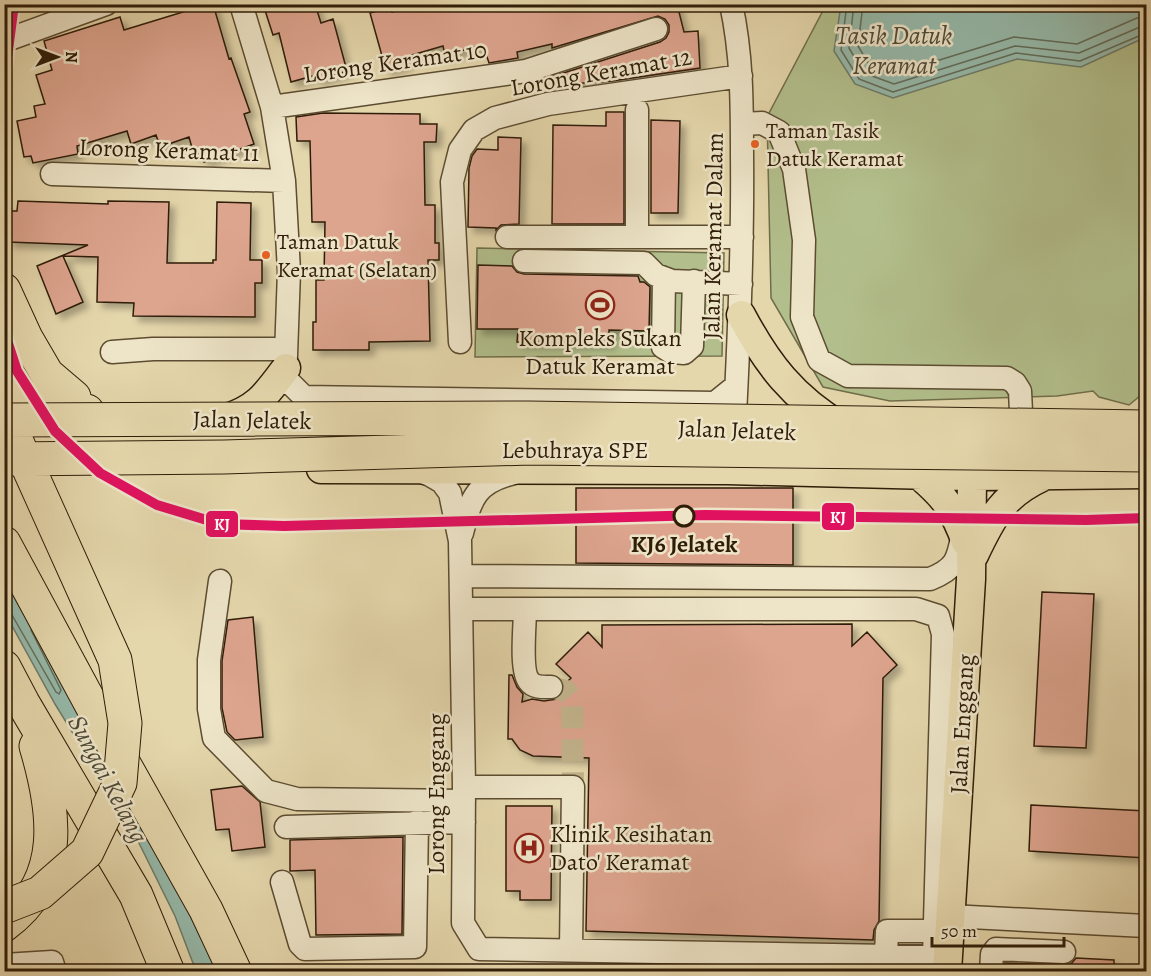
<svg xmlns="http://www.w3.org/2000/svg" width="1151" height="976" font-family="Alegreya,serif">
	<defs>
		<filter id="shadow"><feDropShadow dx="5.5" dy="5.5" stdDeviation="3" flood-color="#0004"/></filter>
	</defs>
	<rect width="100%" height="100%" fill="#e5d7ac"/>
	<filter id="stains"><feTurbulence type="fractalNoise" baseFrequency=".00333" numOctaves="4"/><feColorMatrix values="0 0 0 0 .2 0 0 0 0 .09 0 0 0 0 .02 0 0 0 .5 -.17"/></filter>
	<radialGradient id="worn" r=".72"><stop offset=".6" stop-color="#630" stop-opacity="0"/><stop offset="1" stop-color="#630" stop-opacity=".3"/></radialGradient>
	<path fill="#b2bf8c" stroke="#706e4a" stroke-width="1.5" d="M826 5H1146V391L1129 405 1099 397 1093 391 1057 396 890 401 823 387 771 298 767 117Z
		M477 248 724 253 722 356 475 357Z"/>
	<path fill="#96baab" stroke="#6d7b6a" stroke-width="1.5" d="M841 5H1146V37L1081 67 1017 59 893 98 855 84 834 51Z
		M4 565 187 909 217 971H196L175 916 134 833 55 704 5 613Z"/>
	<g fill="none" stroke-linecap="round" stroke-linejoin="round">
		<path stroke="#626c5a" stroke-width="1.5" d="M847 4 841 50 859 79 893 92 1016 53 1080 61 1146 33
			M854 4 849 48 864 73 894 84 1015 46 1079 53 1140 27 1146 26
			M863 4 858 46 870 66 894 74 1014 37 1077 44 1137 18 1146 17
			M4 612 12 615 56 692 59 694 61 690 31 630"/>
	</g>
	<path fill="#dda48e" stroke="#2f1d08" stroke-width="1.5" filter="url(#shadow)" d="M209 4H213L229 59 231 58 250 112 244 114 254 144 204 162 201 153 194 155 189 137 160 147 156 135 131 144 127 131 77 146 78 154 33 163 31 156 24 157 17 121 36 117 34 106 45 104 36 75 52 70 44 41 120 17 124 30Z
		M263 4H315L321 23 333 19 347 71 318 80 316 75 291 82 279 33 273 35Z
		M418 4H677L684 32 698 31 700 68 612 81 555 85 554 76 660 42 666 38 669 32V25L665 19 658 16 552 48V44L517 52 518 58 489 63 483 45 445 55 443 46 405 57 407 64 386 70 370 13 391 7 392 12Z
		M606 112H624V224H552L553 125 606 126Z
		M323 113 420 114V124H437L436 142H424L425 205H435V243H439V260H428L430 341 369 342V350H313V322H316V280H324L325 222H312L310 141H297L296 117Z
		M651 120 680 121 678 213H651Z
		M498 137 521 138 519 224 501 225 496 230V228L468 227 469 168 472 156 477 149 498 150Z
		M18 201 108 204V201L169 202 167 263H213V260H216L217 202 251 203 250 260H262V283H255V317L133 316 134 303 97 302 98 257 63 256 83 302 56 314 37 266 88 245 8 242 9 211H17Z
		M478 265 512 266 517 272 524 274 638 276 640 282H644L650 287 649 331 609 330V343L517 342 518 329H477Z
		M576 488H793V565L576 563Z
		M1042 592 1094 594 1086 748 1034 746Z
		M253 617 263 737 235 740 227 732 222 708V661L228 620Z
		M852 624V646L867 632 897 665 883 678 879 921 874 930 873 940 586 931 589 758 533 756 520 750 512 739H508L509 675H512L517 687 523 694 522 702 532 699 544 701 557 699 563 693 564 685 571 678 556 664 588 632 602 647V625Z
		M242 786 260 802 265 847 232 851 229 829 216 830 211 790Z
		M1031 805 1146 811V858L1029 851Z
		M506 806H552L551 900H520V891H506Z
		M403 837 402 934 316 935 315 870 290 871V840Z
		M1076 958 1114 960V972H1005V963L1063 965 1071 964Z"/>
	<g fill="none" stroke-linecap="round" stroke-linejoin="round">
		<path stroke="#c1b28b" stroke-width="22" stroke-dasharray="22 11" stroke-linecap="butt" d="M551 687 566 691 572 699 573 787"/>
		<g stroke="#5c4c31" stroke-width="25">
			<path id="minor" d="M241 4 272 107 284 181 289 271 285 383
				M731 4C742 54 742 104 742 155 743 248 739 341 734 434
				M4 41 106 4
				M272 107 526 71 656 29
				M637 110V237
				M742 124 762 123 779 132 794 169 804 240 802 317 819 360 848 376 1007 378 1015 383 1020 391 1022 433
				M52 174 284 181
				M507 237H742
				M524 261 644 263 656 275 672 281 741 284
				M664 278 663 347 671 352 684 353 692 346 694 281
				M460 342 452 182 460 150 474 130 495 118 548 104 741 76
				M112 352 153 349H286
				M285 378 304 397 715 403 736 386
				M416 470 430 475 442 482 450 493 460 541 464 787 463 923 479 949 948 957
				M462 533C471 498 476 482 514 473
				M462 576 930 579C957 568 958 559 963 533
				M220 581 209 660V709L214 738 266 791 297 799 464 801
				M462 609H916L938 616 943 634 934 957
				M525 610C525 625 520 670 529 681 534 688 543 687 551 687
				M464 787H573L571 950
				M286 827 464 822
				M282 882 300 944 305 949 415 947 417 822
				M950 916 1146 926
				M886 956 887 931H934
				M4 965 52 962 55 972
				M991 972 992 954 996 949 1064 952"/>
		</g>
		<g stroke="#2f1d08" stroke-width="31">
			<path id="major" d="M741 315C767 364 793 398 842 427
				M224 419C257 409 266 395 286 368
				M321 469 727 470 972 476 1146 474
				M920 476C945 497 955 511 966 542
				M974 555C992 517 1003 495 1042 477
				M947 972 971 579 972 476 969 458"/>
		</g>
		<g stroke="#2f1d08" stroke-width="35">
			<path id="highway" d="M4 290 26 338 47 374 74 397
				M4 389 15 395 87 411
				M4 543 105 730 206 910 235 972
				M4 667 23 703 136 895 168 972
				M4 925C66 880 55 810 36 746"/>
		</g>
		<use href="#minor" stroke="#eee5c9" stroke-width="22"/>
		<use href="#major" stroke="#e5d7ac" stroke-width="28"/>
		<use href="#highway" stroke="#e5d7ac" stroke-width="33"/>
		<g stroke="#2f1d08" stroke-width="35" stroke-linecap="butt">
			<path id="highway-bridge" d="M4 420 529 418 1146 427
				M4 459 224 457 530 448 1146 455
				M4 907 40 893 87 852 120 783 125 723 115 660 16 440"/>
		</g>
		<use href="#highway-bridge" stroke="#e5d7ac" stroke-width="33"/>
		<g stroke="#eee5c9" stroke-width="15">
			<path id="rail-1" d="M4 81 14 4
				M4 331 17 371 55 431 100 473 157 505 220 524 284 526 705 515 1086 520 1146 518"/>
		</g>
		<use href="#rail-1" stroke="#e0115f" stroke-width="10"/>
	</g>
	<defs>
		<g id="stadium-ring" transform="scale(1.5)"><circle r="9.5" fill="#eee5c9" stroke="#8f2418" stroke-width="1.5"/><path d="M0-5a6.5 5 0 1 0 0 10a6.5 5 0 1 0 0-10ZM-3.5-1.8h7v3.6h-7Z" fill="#8f2418"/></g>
		<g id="hospital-ring" transform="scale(1.5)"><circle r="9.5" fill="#eee5c9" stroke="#8f2418" stroke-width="1.5"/><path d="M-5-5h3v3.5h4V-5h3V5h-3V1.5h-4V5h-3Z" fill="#8f2418"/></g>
	</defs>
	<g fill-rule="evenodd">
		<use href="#stadium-ring" x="600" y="305"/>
		<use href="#hospital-ring" x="529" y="848"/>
	</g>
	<g fill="#e86121" stroke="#eee5c9" stroke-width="2">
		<circle cx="755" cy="144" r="5"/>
		<circle cx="266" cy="255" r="5"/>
	</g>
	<circle fill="#eee5c9" stroke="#2f1d08" stroke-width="3" cx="684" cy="516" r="10"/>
	<g text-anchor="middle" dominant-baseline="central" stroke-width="5" stroke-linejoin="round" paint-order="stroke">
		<g font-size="22" fill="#2f1d08" stroke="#eee5c9" text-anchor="start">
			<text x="766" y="131">Taman Tasik<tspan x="766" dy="28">Datuk Keramat</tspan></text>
			<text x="277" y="242">Taman Datuk<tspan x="277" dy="28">Keramat (Selatan)</tspan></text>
		</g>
		<g font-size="24" fill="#2f1d08" stroke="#eee5c9">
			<text transform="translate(395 62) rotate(-8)">Lorong Keramat 10</text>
			<text transform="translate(601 72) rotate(-10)">Lorong Keramat 12</text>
			<text transform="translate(169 150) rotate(2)">Lorong Keramat 11</text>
			<text transform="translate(713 236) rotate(-89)">Jalan Keramat Dalam</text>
			<text transform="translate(252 420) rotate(1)">Jalan Jelatek</text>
			<text transform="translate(737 430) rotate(2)">Jalan Jelatek</text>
			<text x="575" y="450">Lebuhraya SPE</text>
			<text transform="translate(962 724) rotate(-87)">Jalan Enggang</text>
			<text transform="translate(436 794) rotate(-90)">Lorong Enggang</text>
		</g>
		<g font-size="24" fill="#2f1d08" stroke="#eee5c9">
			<text x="600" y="338">Kompleks Sukan<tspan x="600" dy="28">Datuk Keramat</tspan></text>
			<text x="550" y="834" text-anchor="start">Klinik Kesihatan<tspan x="550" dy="28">Dato' Keramat</tspan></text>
		</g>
		<g font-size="24" font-weight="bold" fill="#2f1d08" stroke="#eee5c9">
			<text x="684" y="544">KJ6 Jelatek</text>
		</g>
		<g font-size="26" font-style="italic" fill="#4e4c39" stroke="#eee5c9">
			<text x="894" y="35">Tasik Datuk<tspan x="894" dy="30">Keramat</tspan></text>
			<text transform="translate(108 779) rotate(62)">Sungai Kelang</text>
		</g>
	</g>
	<g stroke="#eee5c9" stroke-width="2">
		<rect x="821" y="502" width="34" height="29" rx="6" fill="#e0115f"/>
		<rect x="205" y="510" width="34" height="28" rx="6" fill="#e0115f"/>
	</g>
	<g font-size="16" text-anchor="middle" font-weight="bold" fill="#fff">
		<text x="838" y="523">KJ</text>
		<text x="222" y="530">KJ</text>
	</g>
	<rect width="1151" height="976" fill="none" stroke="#e5d7ac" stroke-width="24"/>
	<rect x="6" y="6" width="1139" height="964" fill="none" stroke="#2f1d08" stroke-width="3"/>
	<rect x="12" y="12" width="1127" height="952" fill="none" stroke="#2f1d08" stroke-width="1.5"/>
	<g transform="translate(57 57) rotate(90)" stroke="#eee5c9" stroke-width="4.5" paint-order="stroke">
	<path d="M0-4.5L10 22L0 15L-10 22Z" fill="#2f1d08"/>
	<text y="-9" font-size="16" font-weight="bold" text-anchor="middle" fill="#2f1d08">N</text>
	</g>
	<path d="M932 937v9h132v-9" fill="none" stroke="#2f1d08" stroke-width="3"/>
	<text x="941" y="937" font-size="18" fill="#2f1d08" stroke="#eee5c9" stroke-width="4.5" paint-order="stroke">50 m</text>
	<rect width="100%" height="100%" filter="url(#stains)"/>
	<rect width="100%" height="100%" fill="url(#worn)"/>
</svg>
